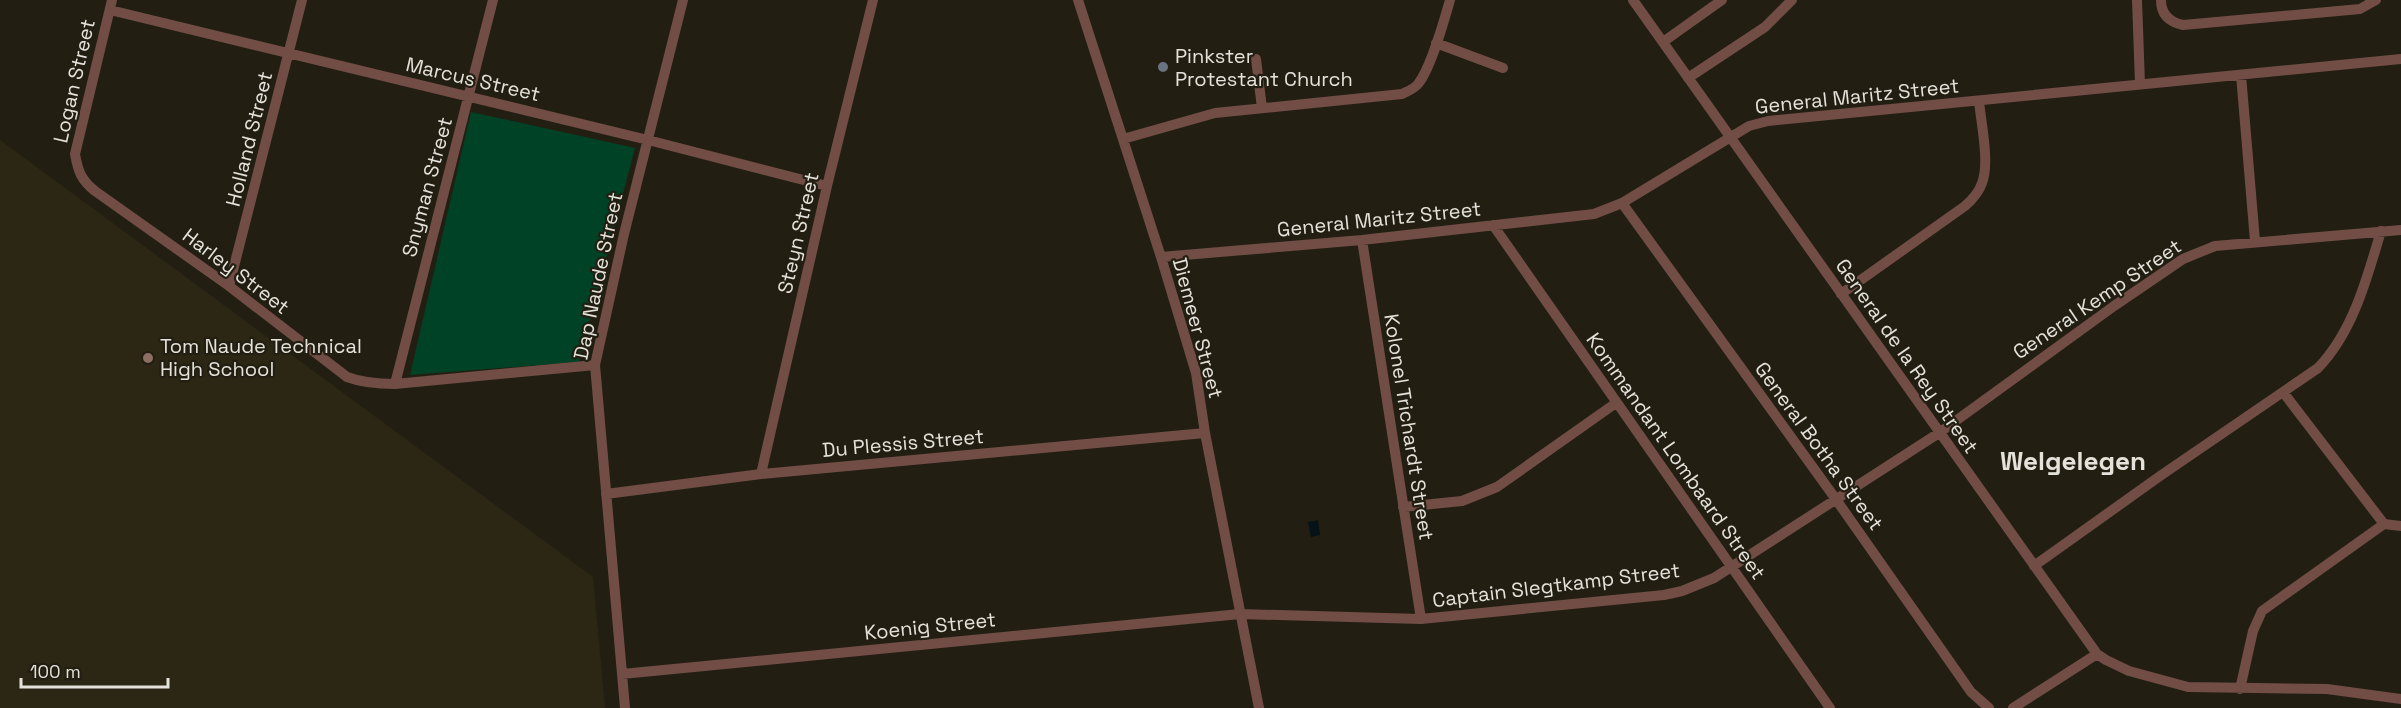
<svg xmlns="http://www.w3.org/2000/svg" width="2401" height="708" font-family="'Space Grotesk',sans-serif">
	<rect width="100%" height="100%" fill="#221f12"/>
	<path fill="#2c2714" d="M0 140 593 577 605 708H0Z"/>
	<path fill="#004226" d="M471 112 635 148 579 362 410 375Z"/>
	<path fill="#051318" d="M1318 520 1320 535 1311 537 1308 522Z"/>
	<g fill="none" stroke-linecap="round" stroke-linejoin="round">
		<path stroke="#714d45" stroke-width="10" d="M112 0 75 154C78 171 81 180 95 191L229 286 347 377C363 383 378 384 395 384L595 365
			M1078 0 1161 257 1196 373 1205 433 1259 708
			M1633 0 2097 654 2106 660 2129 671 2188 687 2327 689 2401 699
			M2137 0 2140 84
			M2161 0C2161 14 2169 22 2183 25L2360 9 2376 0
			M110 10 648 140 827 186
			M1663 42 1722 0
			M1436 43 1503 68
			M1256 59 1262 108
			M2241 75 2255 241
			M1688 78 1765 27 1792 0
			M1123 139 1215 113 1402 94C1408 91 1414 89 1418 84 1431 68 1444 21 1450 0
			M1622 203 1835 498 1971 692 1989 708
			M1493 225 1830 708
			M1362 240 1421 619
			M1161 257 1362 240 1594 214 1622 203 1749 126 1768 121 2401 59
			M229 286 302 0
			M1841 294 1965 206C1972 200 1979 192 1982 183 1990 163 1981 123 1979 101
			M395 384 493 0
			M2283 392 2384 524
			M761 474 827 186 873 0
			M606 494 761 474 1205 433
			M1403 507 1462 501 1497 487 1616 403
			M2034 566 2160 476 2318 368C2353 332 2367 278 2381 231
			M622 674 1240 614 1421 619 1664 595 1682 591 1714 578 1939 433 2114 306 2183 259 2215 246 2401 230
			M2240 689 2253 631 2262 611 2384 524 2401 526
			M625 708 595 365 624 234 683 0
			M2013 708 2097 654"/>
	</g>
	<circle fill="#6b7280" stroke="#221f12" stroke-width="2" cx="1163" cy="67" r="6"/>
	<circle fill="#8d6e63" stroke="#221f12" stroke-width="2" cx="148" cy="358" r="6"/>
	<g text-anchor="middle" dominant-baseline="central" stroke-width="4.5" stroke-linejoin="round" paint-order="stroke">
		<g font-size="20" fill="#e4e2da" stroke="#221f12" text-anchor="start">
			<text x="1175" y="56">Pinkster<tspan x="1175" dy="23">Protestant Church</tspan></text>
			<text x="160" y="346">Tom Naude Technical<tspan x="160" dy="23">High School</tspan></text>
		</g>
		<g font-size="20" fill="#e4e2da" stroke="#221f12">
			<text transform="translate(473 79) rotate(13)">Marcus Street</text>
			<text transform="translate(74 81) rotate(-77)">Logan Street</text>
			<text transform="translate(1857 96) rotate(-6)">General Maritz Street</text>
			<text transform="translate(249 139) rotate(-76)">Holland Street</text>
			<text transform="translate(427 187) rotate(-75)">Snyman Street</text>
			<text transform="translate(1379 219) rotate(-6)">General Maritz Street</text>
			<text transform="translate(798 233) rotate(-77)">Steyn Street</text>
			<text transform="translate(236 271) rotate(37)">Harley Street</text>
			<text transform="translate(598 276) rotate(-78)">Dap Naude Street</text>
			<text transform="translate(2097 299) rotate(-34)">General Kemp Street</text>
			<text transform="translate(1198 328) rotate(75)">Diemeer Street</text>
			<text transform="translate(1907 356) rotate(55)">General de la Rey Street</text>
			<text transform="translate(1409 427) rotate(81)">Kolonel Trichardt Street</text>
			<text transform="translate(903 443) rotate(-5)">Du Plessis Street</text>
			<text transform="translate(1819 446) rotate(54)">General Botha Street</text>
			<text transform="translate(1676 456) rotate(55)">Kommandant Lombaard Street</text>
			<text transform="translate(1556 585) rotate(-7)">Captain Slegtkamp Street</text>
			<text transform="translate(930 626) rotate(-6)">Koenig Street</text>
		</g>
		<g font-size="26" font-weight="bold" fill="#e4e2da" stroke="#221f12">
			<text x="2073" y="461">Welgelegen</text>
		</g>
	</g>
	<path d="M21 678v9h147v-9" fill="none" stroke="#e4e2da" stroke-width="3"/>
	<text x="30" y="678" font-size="18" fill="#e4e2da" stroke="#221f12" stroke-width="4.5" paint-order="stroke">100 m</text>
</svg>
